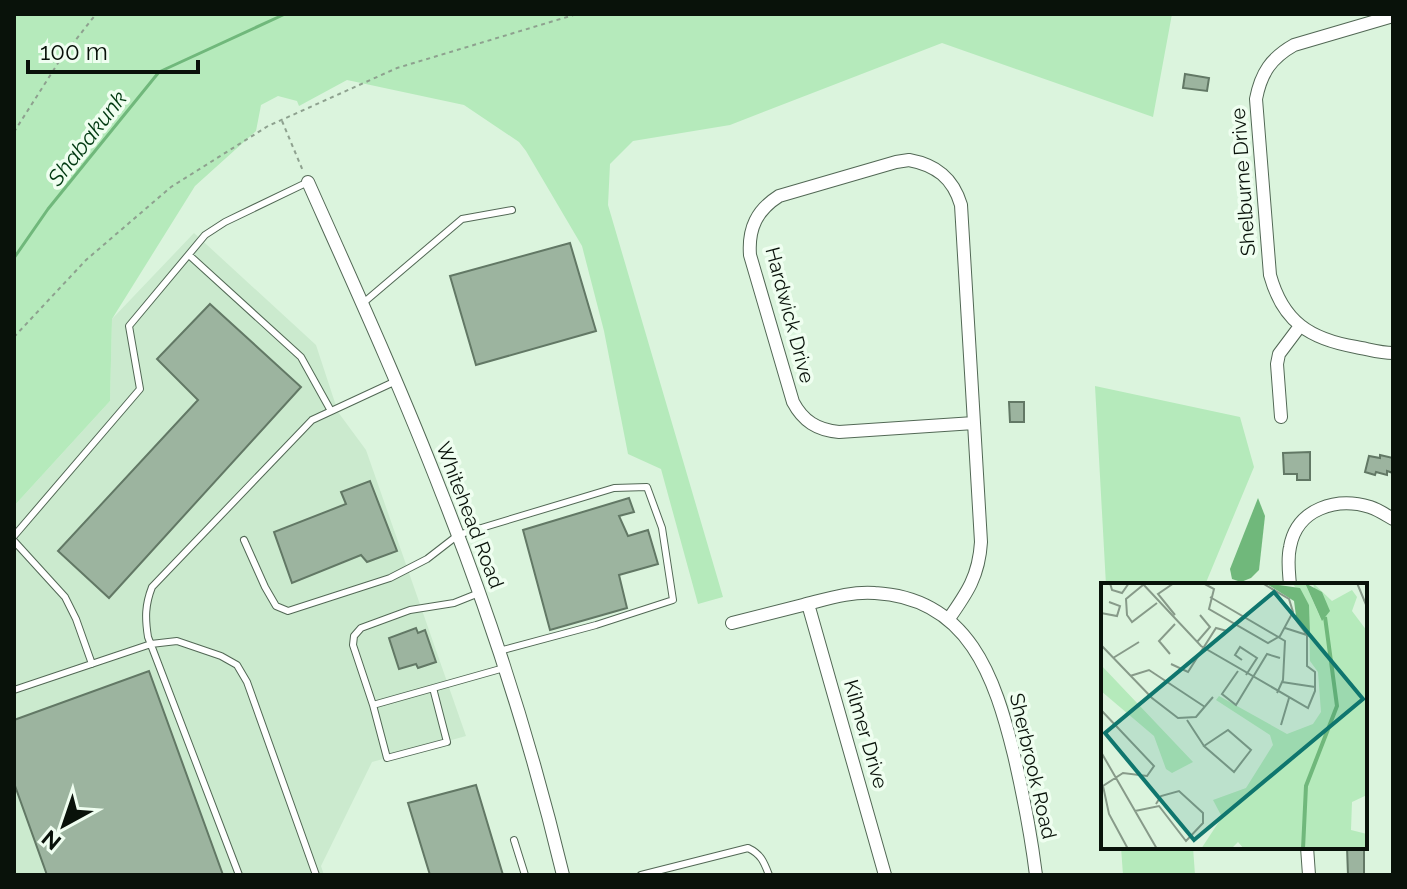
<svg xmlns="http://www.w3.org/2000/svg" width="1407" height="889" font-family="Raleway,sans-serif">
	<rect width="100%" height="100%" fill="#dbf4dd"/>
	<path fill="#cbeace" d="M194 233 316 345 338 412 366 450 466 736 372 762 321 866 324 875H14V506L110 401 112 319Z"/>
	<path fill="#b5eabb" d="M14 14H1172L1153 117 942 43 730 125 633 141 610 164 608 205 723 597 698 604 661 469 628 454 604 331 582 246 526 151 519 142 464 105 347 80 299 106 297 101 278 96 261 105 256 131 195 186 112 319 110 401 14 506Z
		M1095 386 1240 417 1254 467 1205 585H1106Z
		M1121 847H1193L1195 875H1123Z"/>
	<path fill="#70b87b" d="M1258 498 1265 516 1259 570 1251 578 1241 582 1232 579 1230 569Z"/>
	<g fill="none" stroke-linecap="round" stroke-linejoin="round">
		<path stroke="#70b87b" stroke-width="3" d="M14 258 48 209 159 72 285 14"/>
	</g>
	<path fill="#9cb49f" stroke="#627865" stroke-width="2" d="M1185 74 1209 78 1207 91 1183 88Z
		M570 243 596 331 476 365 450 276Z
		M210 304 301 387 109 598 58 551 198 400 157 359Z
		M1009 402H1024V422H1010Z
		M1310 452V480H1297V474H1284L1283 453Z
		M1380 455 1393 458V473L1387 471V475L1376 472 1375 475 1365 472 1369 456 1380 458Z
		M370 481 397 551 367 562 361 555 292 583 274 532 346 504 341 492Z
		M629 498 634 512 619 516 628 536 648 530 658 564 619 575 627 608 550 630 523 530Z
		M416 628 418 633 425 630 436 662 418 668 416 664 399 669 389 638Z
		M149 671 223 875H47L14 783V720Z
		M476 785 503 875H430L408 803Z
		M1347 847H1364V875H1348Z"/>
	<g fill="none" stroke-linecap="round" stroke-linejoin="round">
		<g stroke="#526855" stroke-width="8">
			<path id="service" d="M189 255 301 357 331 411
				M362 304 462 219 512 210
				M14 536 140 389 129 326 205 235 225 222 308 182
				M244 540 265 587 276 606 288 611 390 578 427 559 458 535 614 488 647 487 662 528 673 600 596 625 499 651
				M14 541 65 597 76 619 92 664
				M433 688 447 742 387 758 373 705 353 645 354 636 361 628 410 610 454 603 479 593
				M14 690 151 644 177 641 221 656 237 665 247 682 316 875
				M373 705 504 668
				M514 840 525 875
				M239 875 148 637C145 618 145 605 152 587L312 420 396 381
				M641 875 748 848C761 854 764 862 769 875"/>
		</g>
		<g stroke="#526855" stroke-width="14">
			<path id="minor" d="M1393 16 1294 45C1271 58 1261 73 1256 99L1270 275C1283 322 1310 339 1356 347 1368 349 1380 353 1393 353
				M909 160C936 165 953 178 961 205L974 423 839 432C817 430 803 421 793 402L750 255C748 228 757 210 779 196L896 162Z
				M308 182C354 285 401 388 442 494 491 617 532 746 563 875
				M1281 417 1277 364 1279 354 1300 326
				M1290 585C1289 572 1287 560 1290 547 1297 508 1337 497 1370 507 1379 510 1386 515 1393 519
				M808 604 885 875
				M948 620C967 593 979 576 981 542L974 423
				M732 623C756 617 780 611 803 605 827 599 851 591 875 593 969 598 995 678 1014 755 1023 794 1031 835 1036 875
				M1307 847 1309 875"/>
		</g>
		<path stroke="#8ea18f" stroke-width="2" stroke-dasharray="4 4" stroke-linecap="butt" d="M282 121 303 171
			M14 132 60 60 96 14
			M14 337 86 260 171 187 268 126 397 68 577 14"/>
		<use href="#service" stroke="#fff" stroke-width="6"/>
		<use href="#minor" stroke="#fff" stroke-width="12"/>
	</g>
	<g text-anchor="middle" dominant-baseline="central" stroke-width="7" stroke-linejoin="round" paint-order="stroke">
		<g font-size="20" fill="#09120a" stroke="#effef0">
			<text transform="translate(1243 182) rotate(-94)">Shelburne Drive</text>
			<text transform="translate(790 315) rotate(75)">Hardwick Drive</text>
			<text transform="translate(470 515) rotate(69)">Whitehead Road</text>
			<text transform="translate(866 734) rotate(74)">Kilmer Drive</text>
			<text transform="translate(1033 766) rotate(77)">Sherbrook Road</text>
		</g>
		<g font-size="22" font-style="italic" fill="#003911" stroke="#effef0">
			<text transform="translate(87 138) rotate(-52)">Shabakunk</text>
		</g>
	</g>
	<g transform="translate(1101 583)">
		<rect width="266" height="266" fill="#dbf4dd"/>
		<path d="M191 0H204L219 34 212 0 231 18 251 7 256 14 251 28 266 48V212L251 219 250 247 266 251V266H143L137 259 130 266H100L121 234 112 217 145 205 172 162 169 152 115 117 118 113 186 151 212 141 220 129 217 89 209 78 208 22ZM0 82 92 179 71 190 65 186 53 153 0 108Z" fill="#b5eabb"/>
		<path d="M164 0 199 5 208 22 209 50 195 33 193 18ZM204 0 221 9 229 28 221 38Z" fill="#70b87b"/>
		<path fill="none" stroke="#70b87b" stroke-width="4" d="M202 266 205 203 236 123 224 34"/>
		<path fill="none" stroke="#879a89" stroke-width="2" d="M9 0 11 7 21 10 28 0M41 0 100 63 207 125 214 108V89L206 83V52M73 0 57 11 74 32M102 0 113 6 108 26 167 60 179 53 192 29 188 16 161 0M256 0 266 24M42 2 25 16 26 32 31 39 56 20M109 14 184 58 182 97 176 110M0 30 16 33 19 23 8 19M184 45 206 52 192 33M96 59 109 44 99 32M0 62 51 115 77 135 95 134 112 114M69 71 58 58 74 41M12 75 38 59M141 77 134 72 139 64 156 75 145 92M70 81 87 89 115 45 126 48M137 88 121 111 135 122 166 71 179 75M29 93 48 87 104 124M181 99 214 104M0 127 53 183 46 193 22 190 2 203 8 231 27 266M86 137 103 163M180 142 188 115M127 147 150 167 133 189 103 163ZM0 169 56 266M34 228 58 223 85 258 102 240V230L78 208 60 213 55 221"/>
		<path fill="#0f766e" fill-opacity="0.15" stroke="#0f766e" stroke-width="4" d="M173 9 262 116 93 257 4 150Z"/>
		<rect width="266" height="266" fill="none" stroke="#09120a" stroke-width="4"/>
	</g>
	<rect width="1407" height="889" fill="none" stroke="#09120a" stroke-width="32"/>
	<g transform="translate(64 825) rotate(220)" stroke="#effef0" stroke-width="6" paint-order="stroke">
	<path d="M0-6L14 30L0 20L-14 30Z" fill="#09120a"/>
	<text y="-12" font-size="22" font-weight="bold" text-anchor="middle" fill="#09120a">N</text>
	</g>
	<path d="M28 60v12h170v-12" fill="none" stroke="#09120a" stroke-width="4"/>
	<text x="40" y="60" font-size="24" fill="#09120a" stroke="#effef0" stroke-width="6" paint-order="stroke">100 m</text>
</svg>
